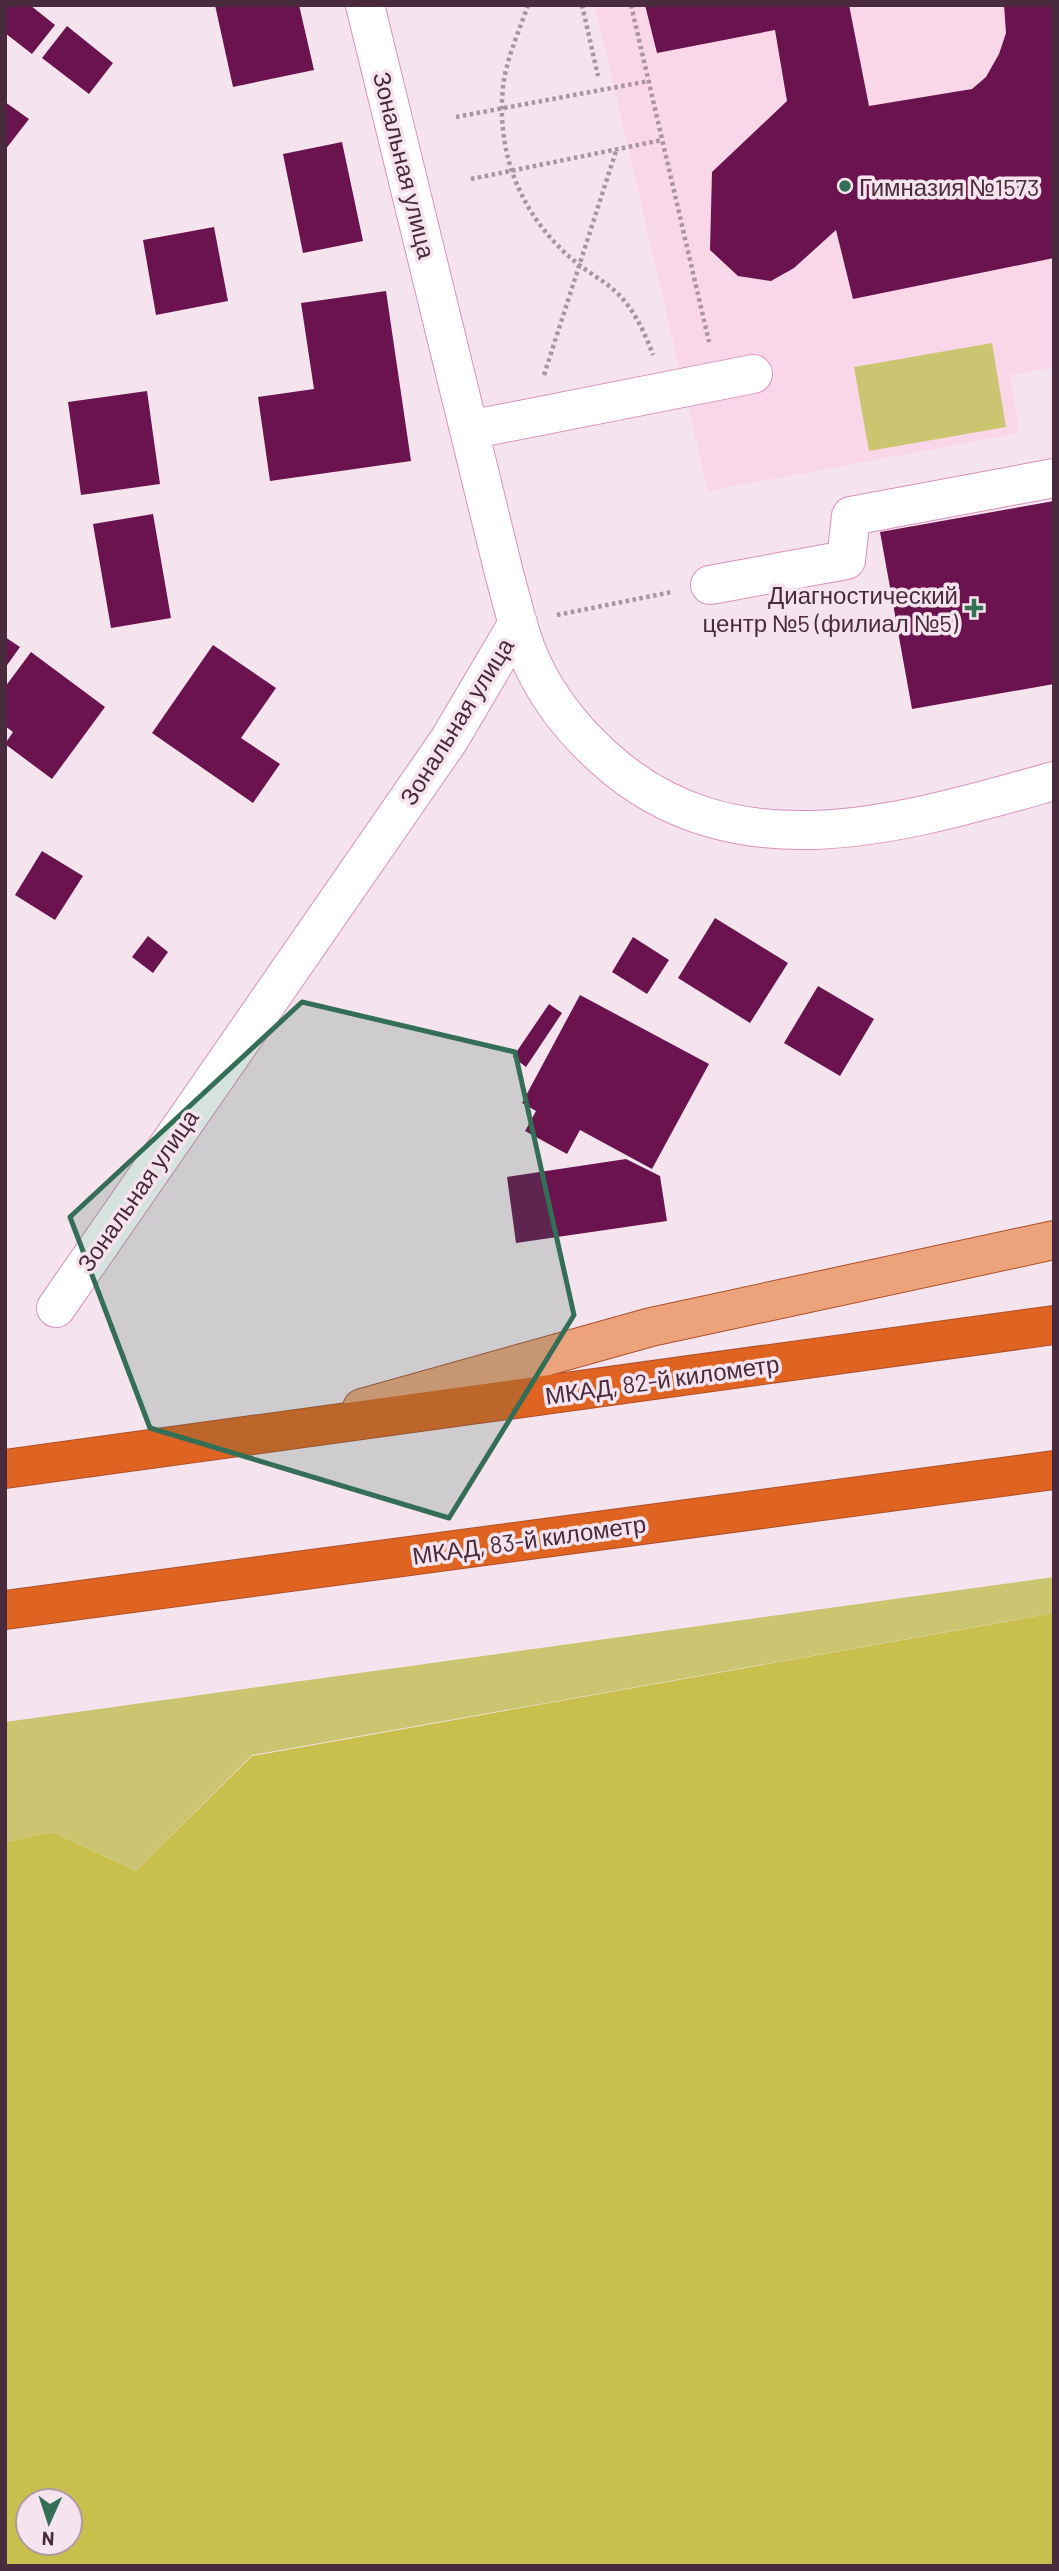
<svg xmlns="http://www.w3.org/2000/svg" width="1059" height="2571" font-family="Barlow,sans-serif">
	<rect width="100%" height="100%" fill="#f5e4ed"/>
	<path fill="#fad6e9" d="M595 5H1054V367L1010 375 1019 433 708 491Z"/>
	<path fill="#cbc571" d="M992 343 1006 427 869 451 854 367Z
		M1054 1577V1613L252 1755 136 1871 52 1832 5 1842V1722Z"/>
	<path fill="#c8bf4c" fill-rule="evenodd" d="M1054 1613V2566H5V1842L52 1832 136 1871 252 1756ZM28 2501H70V2543H28Z"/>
	<path fill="#6a134e" d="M5 5H30L55 25 32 54 5 33Z
		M215 5H299L314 70 233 87Z
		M645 5H849L869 106 972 89 986 77 999 54 1006 33 1004 5H1054V258L853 299 836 230 794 268 771 281 738 276 710 250 712 172 787 101 775 30 657 53Z
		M67 26 113 63 89 94 42 58Z
		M5 102 29 119 5 150Z
		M342 142 363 241 303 253 283 154Z
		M214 227 228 301 156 315 143 240Z
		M386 291 411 461 270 481 258 397 314 389 301 303Z
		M147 391 160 484 81 495 68 402Z
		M1054 501V684L912 709 880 532Z
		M153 514 171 618 111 628 93 524Z
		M5 637 20 647 5 668Z
		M213 645 276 688 241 738 280 764 253 803 152 733Z
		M31 652 105 707 52 779 5 744 13 732 5 726V687Z
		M42 851 83 876 55 920 15 895Z
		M715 918 788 963 750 1023 678 978Z
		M148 936 168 952 153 973 132 957Z
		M633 937 669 960 647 994 612 972Z
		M818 986 874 1019 840 1076 784 1043Z
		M580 995 709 1064 652 1169 580 1130 567 1154 525 1131 536 1111 522 1103Z
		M549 1004 562 1013 526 1067 513 1057Z
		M626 1159 660 1176 667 1221 516 1243 507 1177Z"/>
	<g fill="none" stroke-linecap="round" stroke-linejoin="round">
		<g stroke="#db90bb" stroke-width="40">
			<path id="minor" d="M365 5 504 573C511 598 517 625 526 649 542 690 570 727 602 756 732 877 904 823 1054 781
				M469 430 753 374
				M710 585 846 560 851 516 1054 478
				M56 1308 449 740 518 623"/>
		</g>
		<g stroke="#ac502b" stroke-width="40">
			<path id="major" d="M362 1408 651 1327 1054 1240"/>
		</g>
		<g stroke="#ac502b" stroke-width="40">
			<path id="highway" d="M5 1469 1054 1325
				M5 1610 1054 1470"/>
		</g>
		<path stroke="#ab94a1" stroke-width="4.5" stroke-dasharray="3.5 3.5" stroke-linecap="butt" d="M528 5C519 32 506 59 503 87 496 155 522 216 572 259 585 271 602 279 615 291 633 307 645 333 653 355
			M582 5 598 76
			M631 5 709 342
			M456 117 649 81
			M471 179 662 140
			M544 375 616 151
			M557 615 672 592"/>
		<use href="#minor" stroke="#fff" stroke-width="38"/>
		<use href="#major" stroke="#eca27a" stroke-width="38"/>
		<use href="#highway" stroke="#e06421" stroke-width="38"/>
	</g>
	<path fill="#346e56" fill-opacity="0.2" stroke="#346e56" stroke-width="5" stroke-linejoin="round" d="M302 1002 515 1052 574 1315 449 1518 150 1428 70 1217Z"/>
	<g fill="#346e56" stroke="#f5e4ed" stroke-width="2.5">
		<circle cx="845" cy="186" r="7"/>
		<path d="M970.5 597.5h7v7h7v7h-7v7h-7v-7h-7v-7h7z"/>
	</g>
	<g text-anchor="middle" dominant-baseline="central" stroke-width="7" stroke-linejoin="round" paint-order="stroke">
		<g font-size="24" fill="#4a2b3d" stroke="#f5e4ed">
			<text transform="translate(405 165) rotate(76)">Зональная улица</text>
			<text transform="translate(456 721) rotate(-58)">Зональная улица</text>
			<text transform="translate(137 1190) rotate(-55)">Зональная улица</text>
			<text transform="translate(662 1379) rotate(-8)">МКАД, 82-й километр</text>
			<text transform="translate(529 1539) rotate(-8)">МКАД, 83-й километр</text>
		</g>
		<g font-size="24" fill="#4a2b3d" stroke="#f5e4ed" text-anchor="start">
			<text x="859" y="186">Гимназия №1573</text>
			<text x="958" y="594" text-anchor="end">Диагностический<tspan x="958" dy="28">центр №5 (филиал №5)</tspan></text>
		</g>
	</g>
	<rect width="1059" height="2571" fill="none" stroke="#4a2b3d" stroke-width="14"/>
	<g transform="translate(49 2522) rotate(183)"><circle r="33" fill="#f5e4ed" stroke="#b19aa7" stroke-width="2"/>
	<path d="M0-5L12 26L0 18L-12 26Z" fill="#346e56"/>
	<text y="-10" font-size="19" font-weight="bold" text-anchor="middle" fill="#4a2b3d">N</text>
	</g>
</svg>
